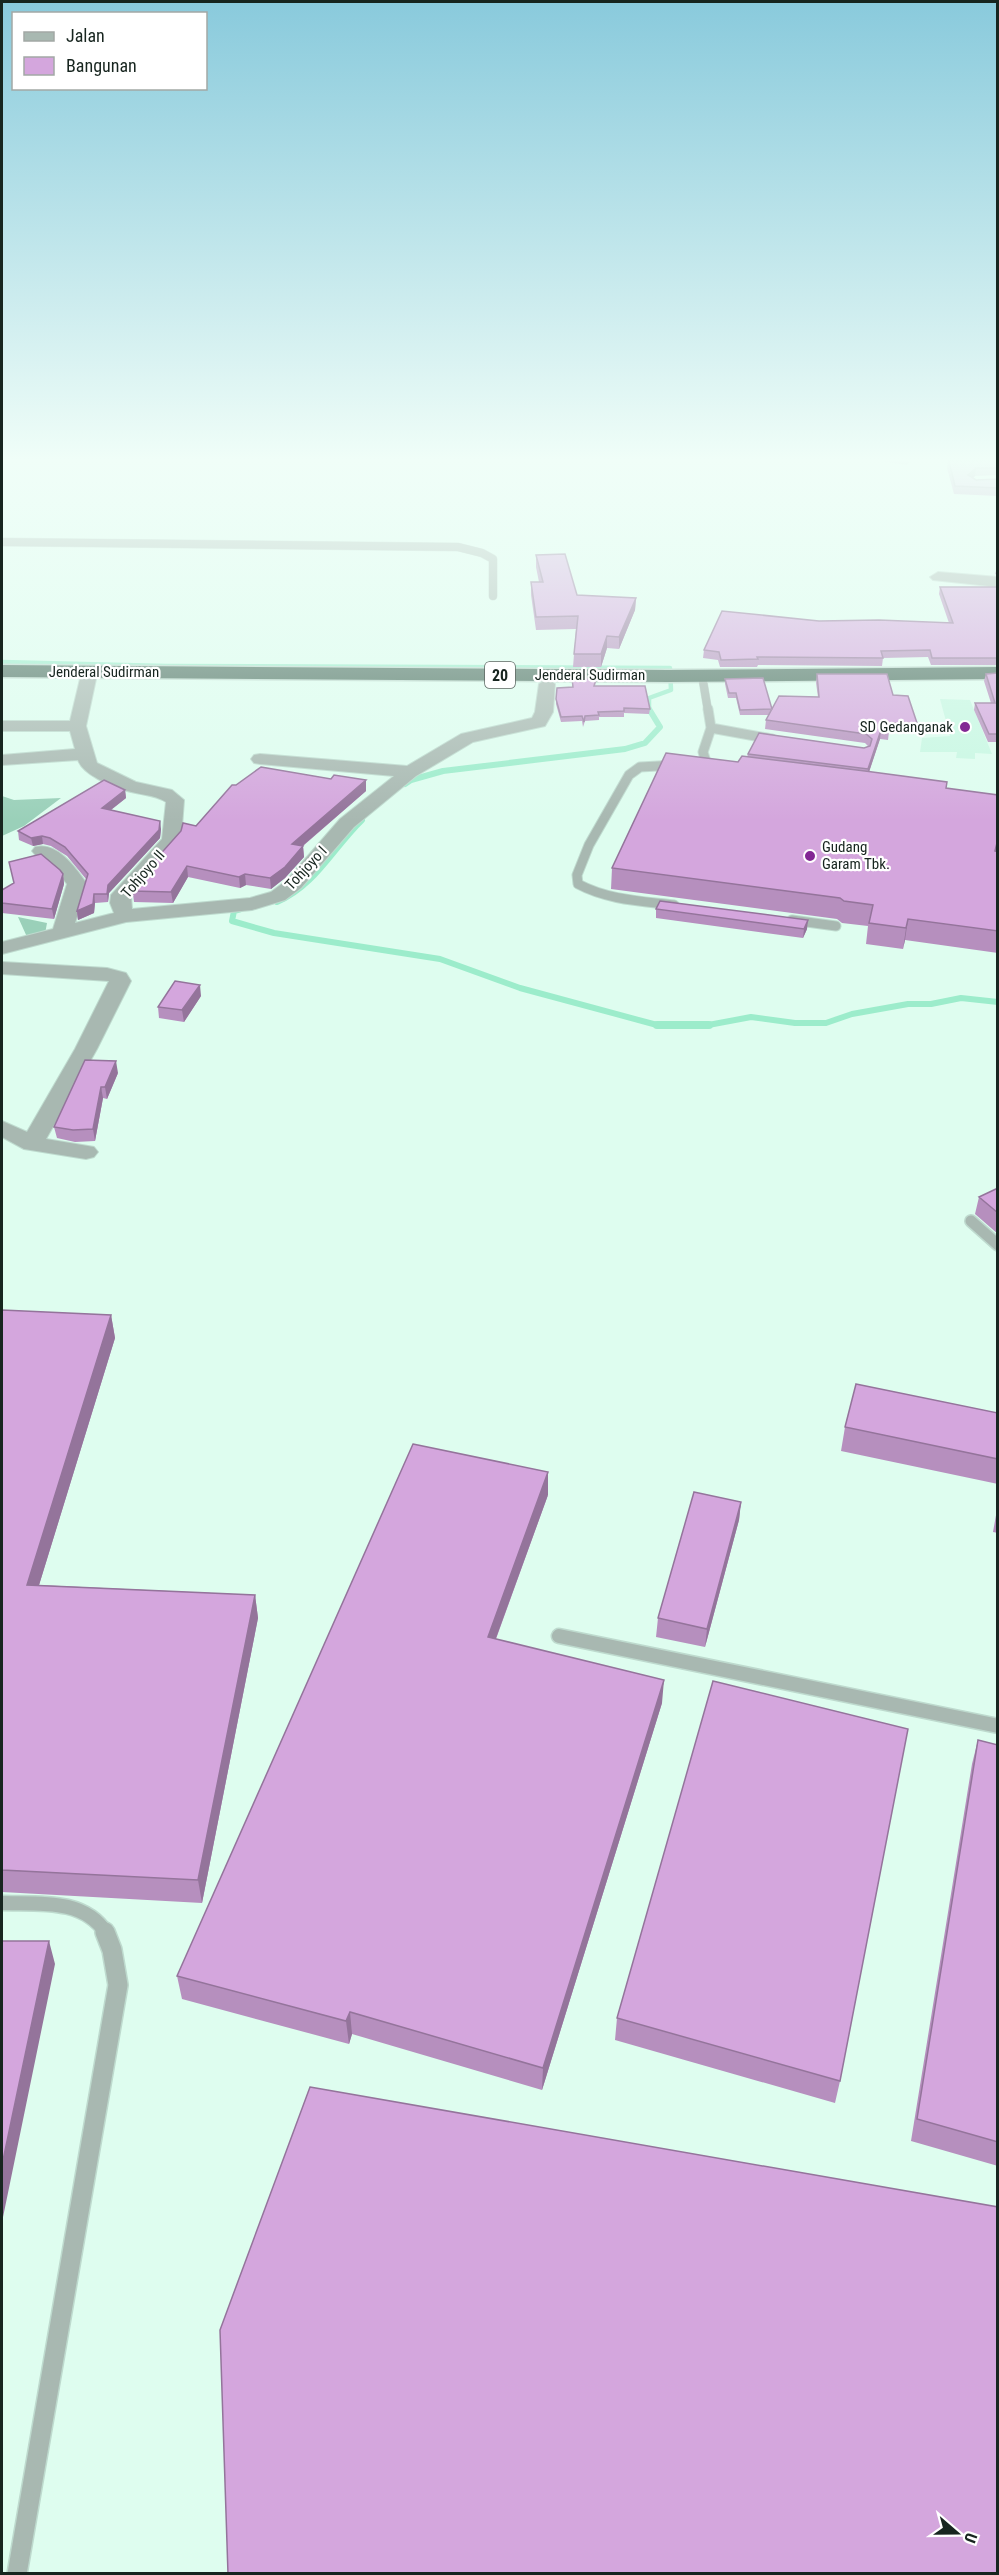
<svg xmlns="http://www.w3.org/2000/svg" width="999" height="2575" font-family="'Roboto Condensed',sans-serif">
	<rect width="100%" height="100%" fill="#defdef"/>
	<path fill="#c7f7e2" d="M940 699 970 700 992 754 975 753V759L956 758 957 752H920L922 738 950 736Z"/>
	<path fill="#9ad0b9" d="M2 796 14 800 61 798 24 826 2 836Z
		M18 917 47 923 45 934 27 937Z"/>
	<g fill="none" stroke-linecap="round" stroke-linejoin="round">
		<path stroke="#9ceccb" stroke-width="4.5" d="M2 662 166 666 670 668 671 690 649 698V711"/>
		<path stroke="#9ceccb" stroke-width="6" d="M405 784 411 780 443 771 625 749 645 743 660 727 649 709
			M277 902C315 886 333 848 362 820
			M241 909 234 911 232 921 274 933 440 959 520 988 657 1025 703 1026 751 1017 795 1023H826L852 1014 908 1004H931L961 998 998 1002"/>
		<path stroke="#9ceccb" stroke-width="8" d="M657 1025H709"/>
		<g stroke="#bedace" stroke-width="9">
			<path id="lane-far4" d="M2 542 458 547 482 553 493 559V596
				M702 675 708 711"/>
		</g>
		<g stroke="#bedace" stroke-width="11">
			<path id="lane-far3" d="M708 709 711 728 772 739
				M711 728 703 752 707 765 714 766
				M674 905C641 901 608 900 578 884L577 875 589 845 629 775 640 767 676 765
				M792 920 836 926"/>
		</g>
		<g stroke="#bedace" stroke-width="14">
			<path id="lane-far2" d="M971 1221 998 1245"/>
		</g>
		<g stroke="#bedace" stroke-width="17">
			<path id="lane-far1" d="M559 1636 998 1726
				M2 1903C38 1904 84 1898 106 1933"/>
		</g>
		<g stroke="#bedace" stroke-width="22">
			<path id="lane" d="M17 2574 118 1985 112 1950 105 1932"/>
		</g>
		<g stroke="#bedace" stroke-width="2">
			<path id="street" d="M938 572 998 577V587L933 580 930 577Z
				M88 674 96 679 86 726 97 763 136 782 172 790 184 800 181 840 131 896 132 909 250 898 271 892 287 880 340 819 394 776 260 764 254 763 251 759 254 755 260 754 407 766 461 734 532 718 535 712 539 684 547 679 555 684 553 712 545 726 473 742 416 776 354 827 301 888 285 900 252 910 126 922 2 954V942L53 929 67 884C57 869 42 864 32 851L35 847C57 841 76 868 87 884L75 923 114 913 110 903 111 895 162 839 166 802C154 794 138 795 124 790 110 785 83 775 78 760L2 765V755L75 749 70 731H2V721H70L80 679Z
				M2 962 107 968 126 973 131 981 97 1049 46 1139 94 1147 98 1152 94 1157 86 1159 24 1149 2 1137V1121L27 1132 75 1049 109 981 2 974Z"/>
		</g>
		<g stroke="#bedace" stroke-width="3">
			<path id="highway" d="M2 665 668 670 998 667V679L668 682 2 677Z"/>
		</g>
		<use href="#lane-far4" stroke="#a8b8b1" stroke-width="8"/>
		<use href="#lane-far3" stroke="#a8b8b1" stroke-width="9"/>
		<use href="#lane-far2" stroke="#a8b8b1" stroke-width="11"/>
		<use href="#lane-far1" stroke="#a8b8b1" stroke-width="14"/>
		<use href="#lane" stroke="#a8b8b1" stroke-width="19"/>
		<use href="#street" fill="#a8b8b1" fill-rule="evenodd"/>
		<use href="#highway" fill="#4f7263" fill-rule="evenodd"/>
	</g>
	<path fill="#b68fbe" d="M880 461H910L907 465Z
		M948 461H998V475L975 476 973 478 976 480 998 479V496L954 494 947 468Z
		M536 555 577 595 636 598 635 610 619 649 607 648 601 667H573L576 629 536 630 531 595V582H539L536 567Z
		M998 565V575L995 574Z
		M940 587H998V665H931L928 657 883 658 882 666 758 665 757 667H720L718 660 703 658 704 650 819 621 949 623 939 594Z
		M998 673V742H988L974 710 975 703H991L984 681 986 674Z
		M817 674 893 695 917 723 915 732H889L888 740 880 739 869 772 947 782 946 788 995 852H998V953L905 940 903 949 866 944 868 926 842 923 837 919 611 889 612 868 738 762 747 757 748 754 864 748 868 746 865 743 765 729 766 720 769 715H740L736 698H728L725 684V679L772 709 818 697 816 683Z
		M572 678 596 679 595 686 650 709 649 714 624 713V717H599V720L585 721 583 727 582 721 561 722 556 704 557 688 572 687Z
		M331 779 366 780V791L303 846 304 857 285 878 271 889 246 885 240 888 188 877 173 903 134 902 132 886 196 826 236 785Z
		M125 790 126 798 111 810 161 829 160 838 109 893 108 902 95 903 94 913 78 920 77 911 86 879 67 856 51 846 43 844 33 846 19 840 18 831Z
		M63 874 64 884 54 919 2 913V890Z
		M656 909 807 929 803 938 656 918Z
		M201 996 184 1022 159 1018 158 1007Z
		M118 1073 107 1099 103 1098 95 1141 75 1142 57 1138 54 1127Z
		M998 1188V1234L975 1214 979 1197Z
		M2 1310 111 1315 115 1338 39 1585 255 1595 258 1618 202 1903 2 1892Z
		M998 1413V1484L841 1451 845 1427Z
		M548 1495 496 1639 662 1703 542 2090 352 2034 349 2044 182 1999 177 1976Z
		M741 1502 739 1520 705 1647 656 1637 658 1618Z
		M998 1504V1533L993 1532Z
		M978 1740 998 1745V2166L911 2141 972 1764Z
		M617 2018 840 2081 835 2103 615 2040Z"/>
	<path fill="#94749b" d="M976 468 975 476 967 483 968 475Z
		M636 598 635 610 619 649V637Z
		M607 636V648L601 667V654Z
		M881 730 880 739 867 778 868 769Z
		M366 780V791L292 855V844Z
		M125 790 126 798 103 816 102 808Z
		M160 821 161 829 160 838 109 893 108 902 107 894 108 885Z
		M42 836 43 844 33 846 31 838Z
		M303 846 304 857 285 878 271 889 270 878Z
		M187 866 188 877 173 903 171 892Z
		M63 874 64 884 54 919 52 909Z
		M245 874 246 885 240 888 239 877Z
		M94 894 95 903 94 913 78 920 77 911Z
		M908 919 905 940 903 949 906 928Z
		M808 920 807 929 803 938 804 929Z
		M200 985 201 996 184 1022 182 1010Z
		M116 1061 118 1073 107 1099 105 1087Z
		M101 1087 103 1098 95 1141 93 1129Z
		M111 1315 115 1338 32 1608 27 1585Z
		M548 1472V1495L488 1660V1637Z
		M741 1502 739 1520 705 1647 707 1629Z
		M255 1595 258 1618 202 1903 198 1880Z
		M664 1680 662 1703 542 2090 543 2068Z
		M49 1941 55 1964 2 2222V2165Z
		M350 2012 352 2034 349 2044 346 2021Z"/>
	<path fill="#d4a6dd" stroke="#94749b" stroke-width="1.5" d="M949 461H998V468H976L968 475 976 480 998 479V488L955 486Z
		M565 554 577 595 636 598 619 637 607 636 601 654H574L578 616 536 617 531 582H543L536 555Z
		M940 587H998V658H932L930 650 881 651 883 658 757 657 758 659 721 660 719 652 704 650 722 611 819 621 879 620 953 623Z
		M998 673V734H989L975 703H995L986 674Z
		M817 674H887L893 695 908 696 917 723H891L889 731 881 730 868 769 748 754 759 733 864 748 870 746 872 739 866 734 766 720 779 696 819 697Z
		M572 678 596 679 594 686H645L650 709 624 708V711L598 712 599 715 585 716 584 722 582 716 561 717 556 699 557 688 573 687Z
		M763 678 772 709 740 710 736 693H729L725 679Z
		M666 753 738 762 742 756 865 771 947 782 946 788 998 795V839L995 851 998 852V931L908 919 906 928 869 923 873 905 844 901 840 898 612 868Z
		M261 767 331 779 334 775 366 780 292 844 303 846 285 867 270 878 245 874 239 877 187 866 171 892 132 891V886L181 831 183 823 196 826 232 785H236Z
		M104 780 125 790 102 808 160 821 159 830 108 885 107 894H94L93 904 77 911 88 874 65 847 50 838 42 836 31 838 18 831Z
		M41 854 60 870 63 874 52 909 2 903V890L14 883 9 862Z
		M660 901 808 920 804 929 656 909Z
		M175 981 200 985 182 1010 158 1007Z
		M85 1060 116 1061 105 1087H101L93 1129 73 1130 54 1127Z
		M998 1188V1213L979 1197Z
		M2 1310 111 1315 27 1585 255 1595 198 1880 2 1870Z
		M856 1384 998 1413V1459L845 1427Z
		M413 1444 548 1472 488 1637 664 1680 543 2068 350 2012 346 2021 177 1976Z
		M694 1492 741 1502 707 1629 658 1618Z
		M713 1681 908 1729 840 2081 617 2018Z
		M978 1740 998 1745V2142L917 2119Z
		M2 1941H49L2 2165Z
		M310 2087 998 2207V2574H228L220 2330Z"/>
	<linearGradient id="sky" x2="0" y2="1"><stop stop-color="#89cadc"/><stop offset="0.56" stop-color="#f0fef8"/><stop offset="1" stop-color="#f0fef8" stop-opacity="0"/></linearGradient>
	<rect width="999" height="821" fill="url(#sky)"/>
	<g fill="#832794" stroke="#fff" stroke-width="2">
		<circle cx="965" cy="727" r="6"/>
		<circle cx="810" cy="856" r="6"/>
	</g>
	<g text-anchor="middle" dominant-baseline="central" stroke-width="4.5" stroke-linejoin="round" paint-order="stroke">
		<g font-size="15" fill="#17251f" stroke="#fff">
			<text x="104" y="672">Jenderal Sudirman</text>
			<text x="590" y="675">Jenderal Sudirman</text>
			<text transform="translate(306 868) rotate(-47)">Tohjoyo I</text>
			<text transform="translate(143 874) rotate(-49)">Tohjoyo II</text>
		</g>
		<g font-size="15" fill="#17251f" stroke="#fff" text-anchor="end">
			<text x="953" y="727">SD Gedanganak</text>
			<text x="822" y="847" text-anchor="start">Gudang<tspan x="822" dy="17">Garam Tbk.</tspan></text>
		</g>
		<rect fill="#fff" stroke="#5d6662" stroke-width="1.5" x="485" y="662" width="30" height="26" rx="4.5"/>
		<g font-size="16" font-weight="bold" fill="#17251f">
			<text x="500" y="675">20</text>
		</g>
	</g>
	<rect width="999" height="2575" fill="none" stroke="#17251f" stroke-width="6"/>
	<rect x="12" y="12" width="195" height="78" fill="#ffffff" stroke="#a2a8a5" stroke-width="1.5"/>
	<rect x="24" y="32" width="30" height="9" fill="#a8b8b1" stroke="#a2a8a5" stroke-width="1.5"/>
	<text x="66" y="42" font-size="18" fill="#17251f">Jalan</text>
	<rect x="24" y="57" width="30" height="18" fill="#d4a6dd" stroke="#a2a8a5" stroke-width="1.5"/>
	<text x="66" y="72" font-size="18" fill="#17251f">Bangunan</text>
	<g transform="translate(957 2533) rotate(110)" stroke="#ffffff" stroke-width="4.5" paint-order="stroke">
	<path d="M0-4.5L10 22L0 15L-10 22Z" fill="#17251f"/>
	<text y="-9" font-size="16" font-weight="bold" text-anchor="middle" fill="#17251f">U</text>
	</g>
</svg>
